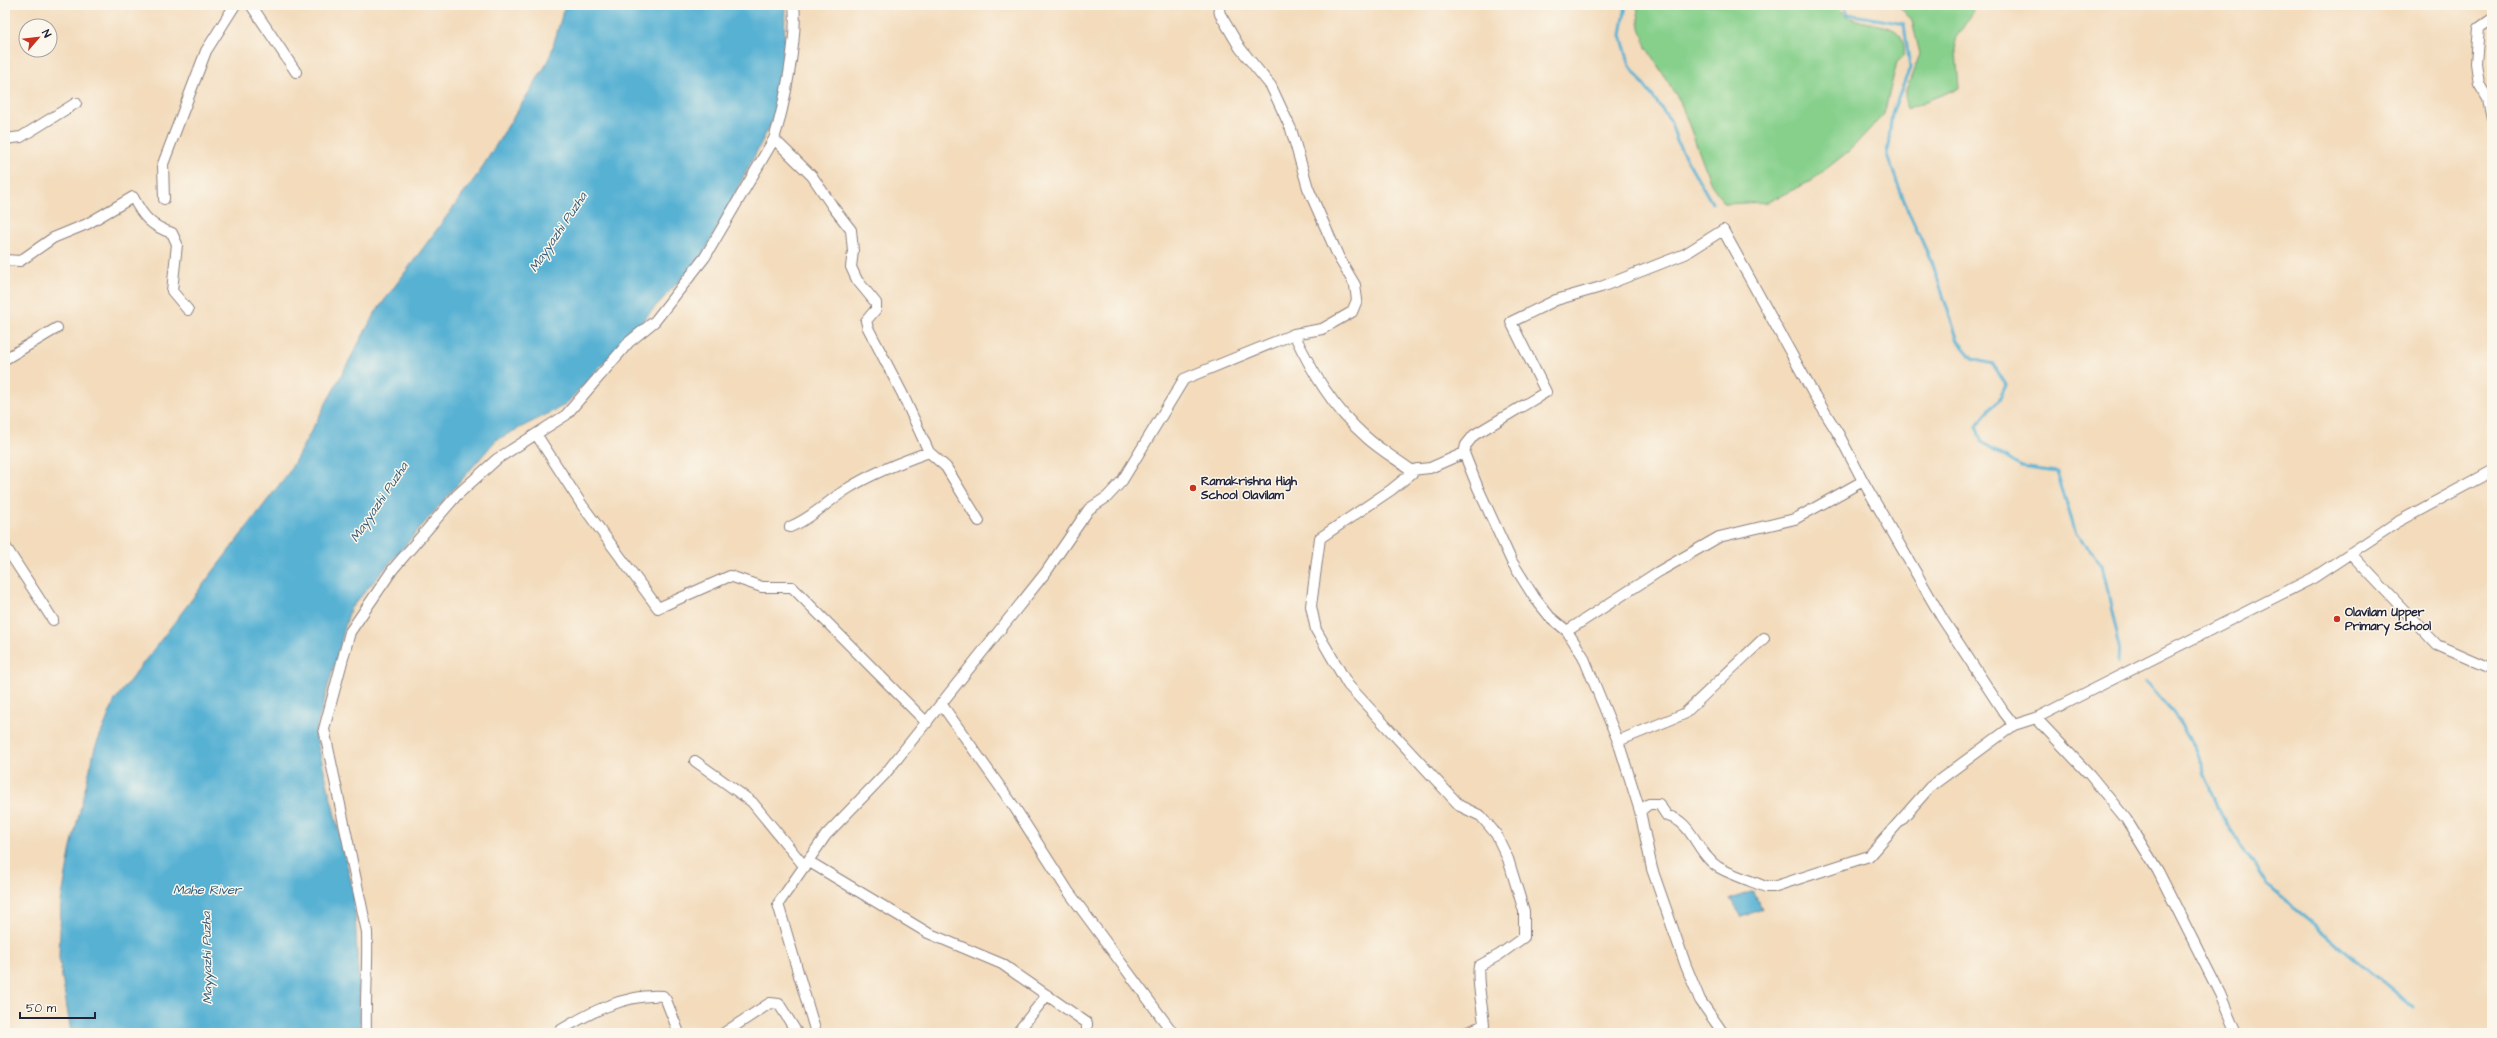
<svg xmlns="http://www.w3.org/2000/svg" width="2497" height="1038" font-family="'Architects Daughter',sans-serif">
	<rect width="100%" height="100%" fill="#fbf7ec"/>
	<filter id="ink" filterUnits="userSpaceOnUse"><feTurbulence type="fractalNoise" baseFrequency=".025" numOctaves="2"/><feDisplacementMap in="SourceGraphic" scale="8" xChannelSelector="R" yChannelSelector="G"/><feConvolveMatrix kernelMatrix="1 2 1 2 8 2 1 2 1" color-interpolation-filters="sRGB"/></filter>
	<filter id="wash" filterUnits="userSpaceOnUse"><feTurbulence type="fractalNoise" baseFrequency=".012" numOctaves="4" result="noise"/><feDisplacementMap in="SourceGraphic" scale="16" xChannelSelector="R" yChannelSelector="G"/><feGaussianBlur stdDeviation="0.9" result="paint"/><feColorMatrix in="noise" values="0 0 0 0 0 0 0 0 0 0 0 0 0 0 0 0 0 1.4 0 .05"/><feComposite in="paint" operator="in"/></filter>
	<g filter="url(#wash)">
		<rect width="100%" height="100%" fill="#f3dbbc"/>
		<path fill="#87d08c" stroke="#547964" d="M1637 5H1837C1855 36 1909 10 1904 56L1897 62 1884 114 1850 150 1811 181 1768 202 1725 204 1711 184 1680 101 1646 47 1640 27Z
			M1893 5H1974V11L1955 39 1959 88 1906 109V90L1920 54 1912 21 1900 7Z"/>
		<path fill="#56b1d3" stroke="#3c6a87" d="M565 5H785L784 59 776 114 703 255 565 405 496 440 350 609 315 733 354 894 361 1033H71L59 958 61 902 71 847 95 748 115 700 289 472 375 313 478 174 549 60Z
			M1754 891 1761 909 1742 917 1730 899Z"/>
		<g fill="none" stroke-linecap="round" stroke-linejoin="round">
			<path stroke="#56b1d3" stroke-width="3" d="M1626 5 1621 35 1630 66 1670 120 1678 144 1712 203
				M1844 5 1848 14 1904 24 1910 68 1892 113 1887 155 1908 211 1933 265 1958 341 1973 359 1993 364 2006 385 2000 398 1976 426 1982 442 2021 467 2057 472 2076 534 2102 565 2119 643 2118 663
				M2146 681 2174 713 2195 749 2222 816 2267 885 2413 1007"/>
		</g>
	</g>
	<g filter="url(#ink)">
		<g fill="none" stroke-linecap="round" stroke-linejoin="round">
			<g stroke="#8a7e7c" stroke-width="12">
				<path id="street" d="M251 5 296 72
					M1218 5 1220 14 1240 48 1271 86 1291 129 1308 188 1339 258 1355 285 1357 300 1352 312 1322 329 1294 334C1312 372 1333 408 1366 437 1379 449 1396 459 1411 470L1430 468 1464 453 1478 488 1512 562 1534 597 1550 617 1567 631 1583 656 1618 741 1640 811 1652 869 1686 966 1700 1000 1723 1033
					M2492 19 2479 28 2476 63 2479 84 2488 99 2492 118
					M5 139 21 137 76 103
					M774 139 812 176 833 207 851 230 853 251 851 267 857 280 876 303V309L866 321 868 328 902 393 929 452 946 467 979 521
					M164 199 163 164 206 51 235 5
					M5 260 20 261 53 238 87 224 133 197C143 217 151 226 172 233L177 244 172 291 188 310
					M5 359 57 328
					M536 434 582 505 658 608 730 576 762 587H792L927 723
					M1464 453 1466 445 1474 435 1546 392 1511 322 1556 300 1601 287 1685 254 1723 230 1813 393 1839 435 1863 481 1795 519 1719 537 1658 572 1567 631
					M1417 469 1391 490 1320 538 1311 606 1316 630 1348 685 1460 806 1481 816 1496 834 1508 859 1524 911V937L1499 955 1479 966C1476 979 1483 1009 1484 1025L1465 1033
					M1863 481 1942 618 2003 711 2014 725 2036 718 2090 775 2126 819 2158 871 2220 994 2236 1033
					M790 527C812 518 827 502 847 489 872 473 901 462 929 452
					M5 546 53 620
					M2350 553 2437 645 2492 669
					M942 705 1015 808 1068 891 1173 1033
					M2036 718 2313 578 2396 523 2492 471
					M1618 741 1684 714 1764 638
					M695 761 752 802 805 867
					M1640 811 1649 804H1659L1667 816C1692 820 1697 854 1718 867 1732 875 1751 881 1766 887H1773L1869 856 1930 787 2014 725
					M808 861 928 933 1002 964 1087 1023V1033
					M366 1033C365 999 368 966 367 932L324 729 350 632 393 569 457 495 497 459 566 415 629 342 655 321 705 257 774 139C784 108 798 36 794 5
					M556 1033C587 1014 625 993 663 996L666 1000 679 1033
					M724 1033 770 1003 779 1004 797 1033
					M816 1033 778 904 826 835 885 774 1046 572 1089 509 1107 497 1122 481 1184 379 1294 334
					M1017 1033 1047 995"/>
			</g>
			<use href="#street" stroke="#fff" stroke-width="10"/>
		</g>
	</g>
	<g fill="#c8321e" stroke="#fbf7ec" stroke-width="1.5">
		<circle cx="1193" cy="488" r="4"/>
		<circle cx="2337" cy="619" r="4"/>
	</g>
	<g text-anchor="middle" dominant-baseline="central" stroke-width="3" stroke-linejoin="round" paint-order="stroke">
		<g font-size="12" font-weight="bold" fill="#22223b" stroke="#fbf7ec" text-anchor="start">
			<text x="1201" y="481">Ramakrishna High<tspan x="1201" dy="14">School Olavilam</tspan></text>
			<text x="2345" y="612">Olavilam Upper<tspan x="2345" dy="14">Primary School</tspan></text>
		</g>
		<g font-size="13" font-style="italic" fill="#375b78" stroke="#fbf7ec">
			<text transform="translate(558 232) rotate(-56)">Mayyazhi Puzha</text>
			<text transform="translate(379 502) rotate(-56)">Mayyazhi Puzha</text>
			<text x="207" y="890">Mahe River</text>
			<text transform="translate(207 958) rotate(-91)">Mayyazhi Puzha</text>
		</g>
	</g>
	<rect width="2497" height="1038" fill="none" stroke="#fbf7ec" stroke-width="20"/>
	<g transform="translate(38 38) rotate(62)"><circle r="19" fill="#fbf7ec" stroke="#a4a2a5"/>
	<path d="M0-3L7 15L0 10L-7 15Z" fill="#c8321e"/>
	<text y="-6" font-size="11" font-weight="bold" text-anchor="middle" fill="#22223b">N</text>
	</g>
	<path d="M20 1012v6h75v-6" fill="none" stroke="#22223b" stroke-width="2"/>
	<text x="26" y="1012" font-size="12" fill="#22223b" stroke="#fbf7ec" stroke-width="3" paint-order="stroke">50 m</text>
</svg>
